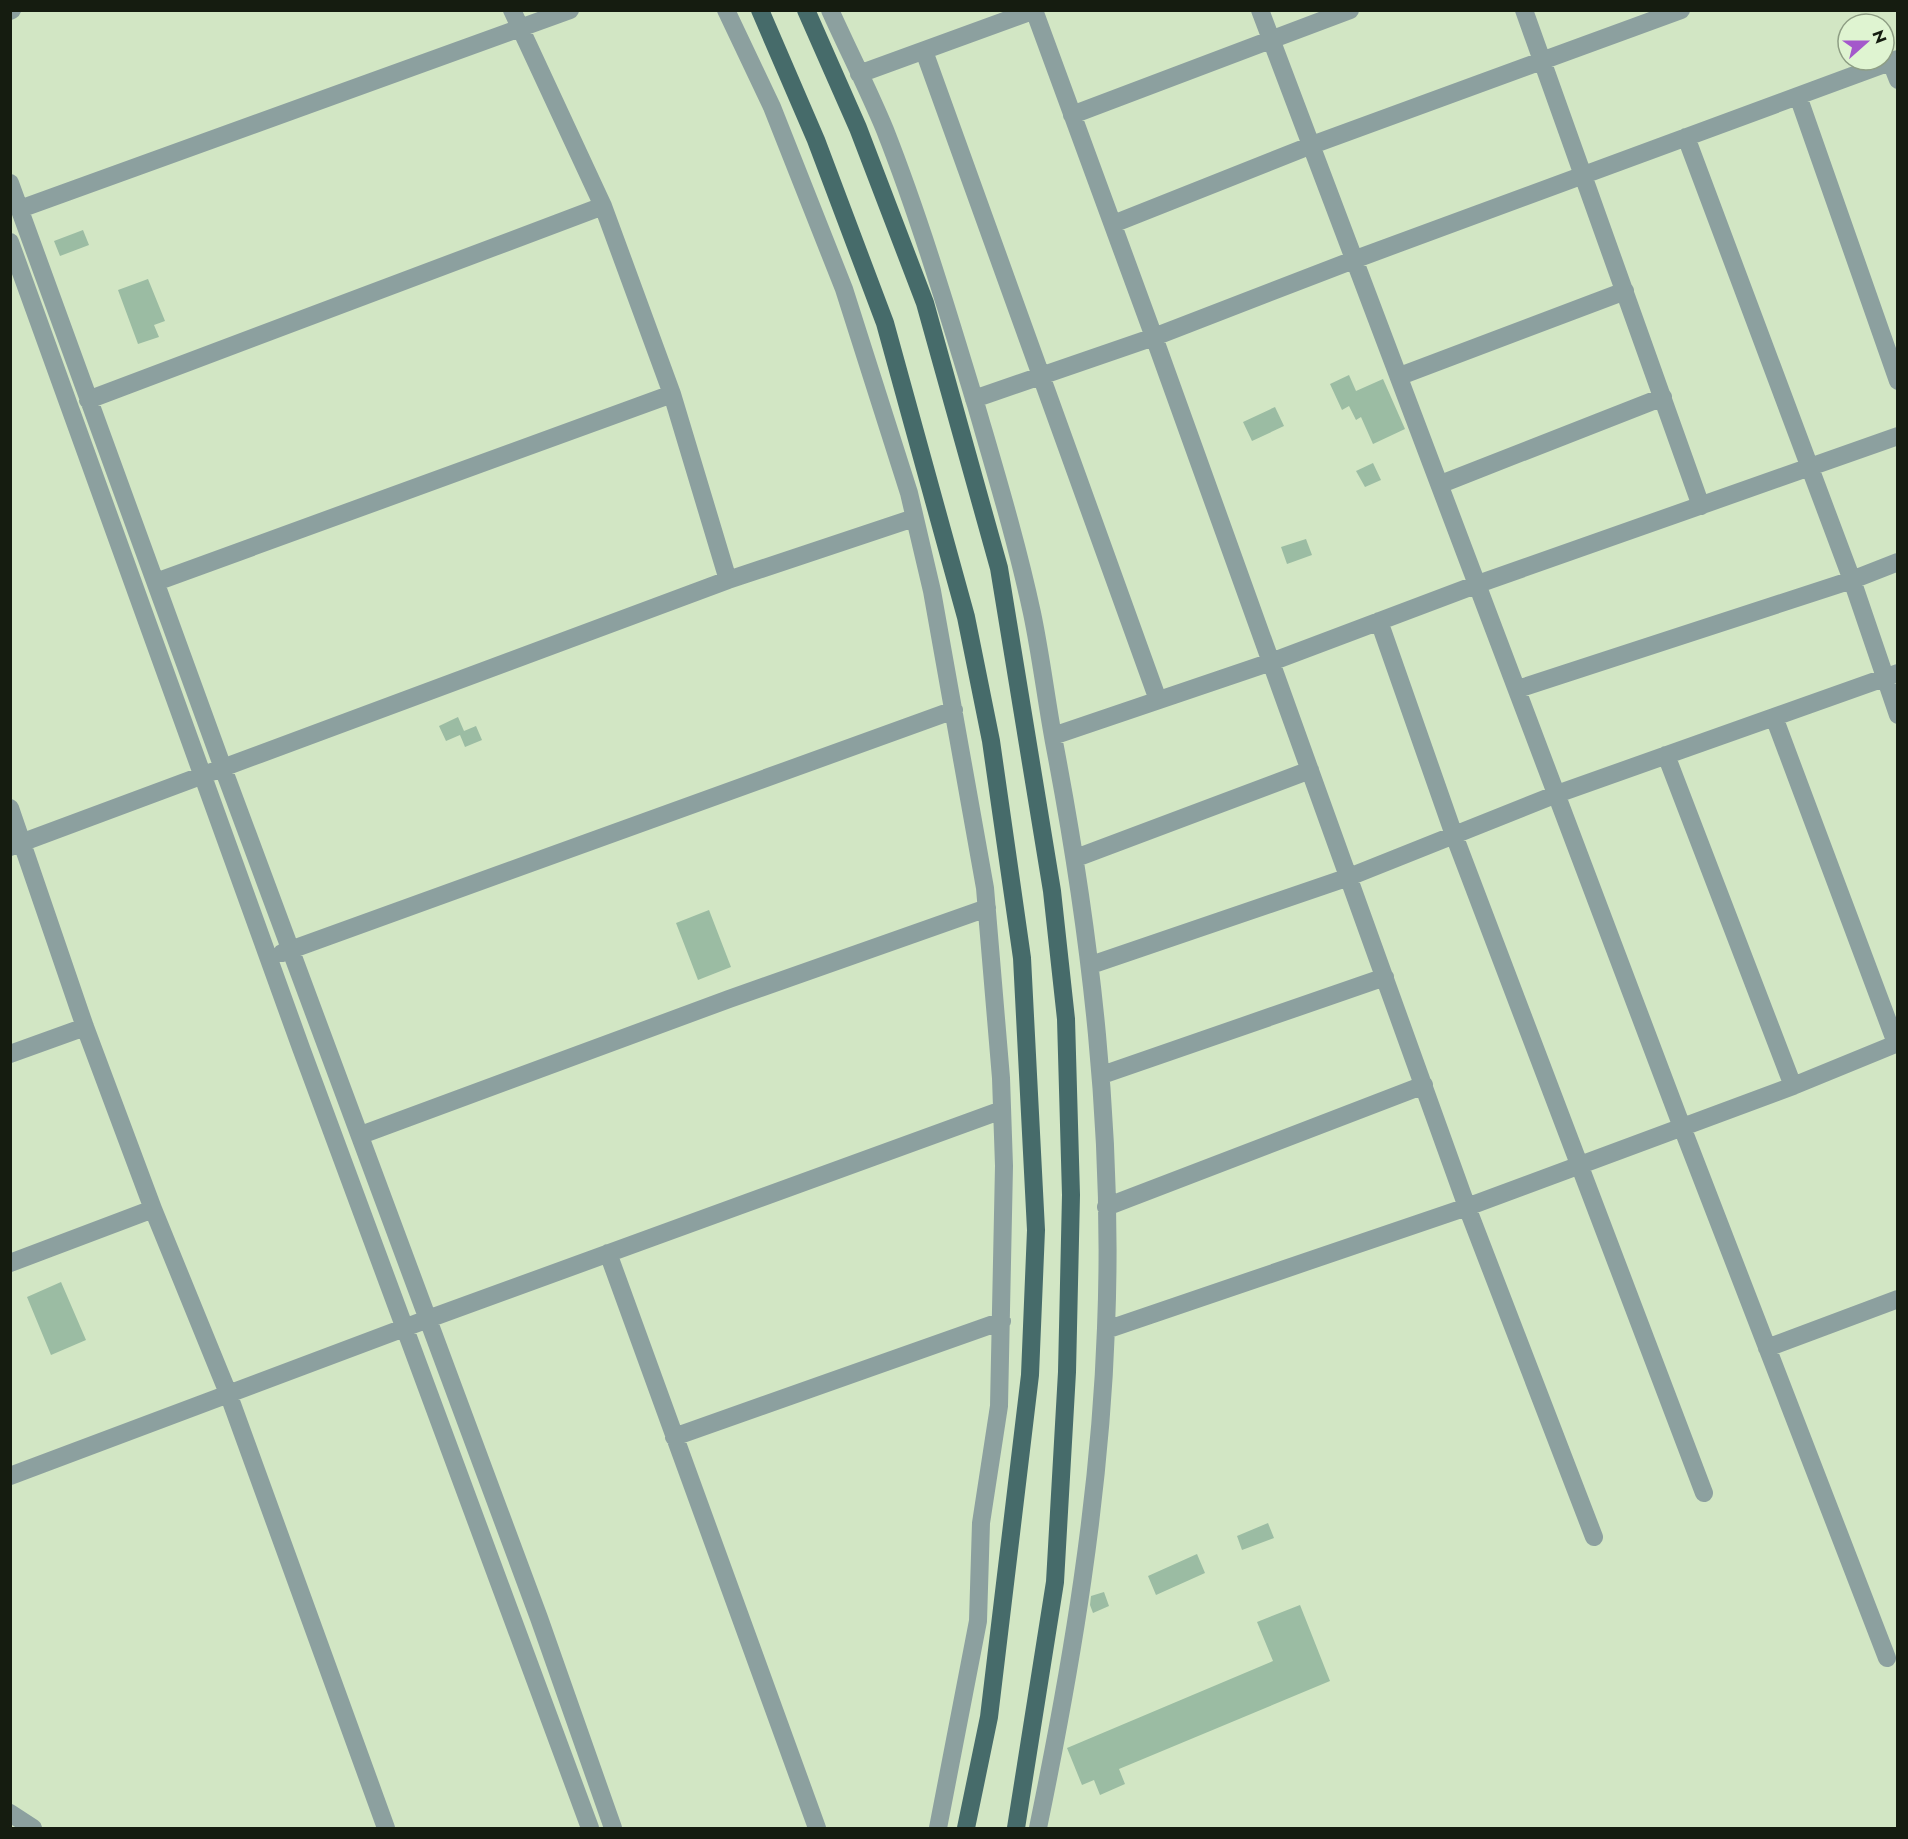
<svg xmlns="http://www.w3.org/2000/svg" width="1908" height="1839" font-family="Jost,sans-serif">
	<rect width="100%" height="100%" fill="#d2e6c4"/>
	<path fill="#9bbca3" d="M83 230 89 245 60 256 54 241Z
		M148 279 165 321 154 325 159 337 138 344 118 290Z
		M1349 375 1356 391 1383 379 1405 429 1373 444 1361 417 1356 420 1349 406 1342 410 1330 384Z
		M1275 407 1284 426 1252 441 1243 422Z
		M1373 463 1381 480 1365 487 1356 471Z
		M1306 539 1312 555 1287 564 1281 547Z
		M458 717 464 731 476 726 482 740 465 747 460 735 446 741 439 726Z
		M709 910 731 967 698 980 676 923Z
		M61 1282 86 1340 51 1355 27 1297Z
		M1268 1523 1274 1538 1242 1550 1237 1536Z
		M1197 1554 1205 1573 1156 1595 1148 1576Z
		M1104 1592 1109 1606 1093 1613 1090 1605 1091 1596Z
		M1300 1605 1330 1681 1119 1769 1125 1784 1100 1795 1094 1780 1082 1785 1067 1748 1273 1661 1257 1622Z"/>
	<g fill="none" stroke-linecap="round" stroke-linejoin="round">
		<path stroke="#8ca09f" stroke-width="18" d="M512 10 603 206 672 394 728 580
			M726 10 772 107 844 289 909 493 932 591 985 888 1001 1078 1004 1166 999 1406 981 1523 978 1621 938 1828
			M830 10C848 50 868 89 885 130 920 219 948 313 976 405 996 474 1017 543 1032 613 1041 656 1046 699 1054 742 1091 935 1114 1131 1106 1328 1100 1497 1072 1663 1038 1828
			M1034 10 1154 337 1467 1207 1594 1537
			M1260 10 1682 1127 1887 1658
			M1524 10 1701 506
			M10 11 12 10
			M924 51 1158 700
			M1891 62 1898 80
			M859 74 1035 10
			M1798 96 1898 381
			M1072 115 1350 10
			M1686 137 1852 580 1898 715
			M10 183 223 768 539 1618 613 1828
			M20 209 570 10
			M1113 224 1312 145 1681 10
			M10 242 301 1048 590 1828
			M1400 376 1625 291
			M974 399 1154 337 1356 259 1898 59
			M88 400 603 206
			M1441 484 1663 397
			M156 582 672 394
			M1379 621 1454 835 1704 1493
			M1518 689 1852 580 1898 562
			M1774 717 1896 1043
			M1053 736 1271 662 1478 584 1898 436
			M1666 755 1793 1086
			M10 808 85 1027 153 1209 228 1393 386 1828
			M10 847 728 580 914 518
			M1076 858 1310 770
			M282 953 954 710
			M1091 965 1349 877 1557 794 1898 673
			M10 1054 85 1027
			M1102 1075 1385 977
			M361 1135 729 999 987 908
			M1106 1207 1424 1085
			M608 1253 817 1828
			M10 1263 153 1209
			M1106 1330 1467 1207 1793 1086 1898 1043
			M1767 1348 1898 1299
			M674 1437 1002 1321
			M10 1476 428 1319 1002 1110
			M10 1813 33 1828"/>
		<path stroke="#466b6a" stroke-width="18" d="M760 10 816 140 885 323 966 617 991 741 1022 958 1036 1230 1030 1375 989 1717 966 1828
			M806 10 858 128 925 303 999 568 1052 891 1066 1019 1071 1195 1067 1372 1055 1582 1016 1828"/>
	</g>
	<rect width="1908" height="1839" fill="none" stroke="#151c10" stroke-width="24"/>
	<g transform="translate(1866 42) rotate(69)"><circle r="28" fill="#dff4d1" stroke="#8e9e84" stroke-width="1.5"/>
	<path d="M0-4.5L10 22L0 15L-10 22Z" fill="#a458cb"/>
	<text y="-9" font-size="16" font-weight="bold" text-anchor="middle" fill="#151c10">N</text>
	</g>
</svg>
